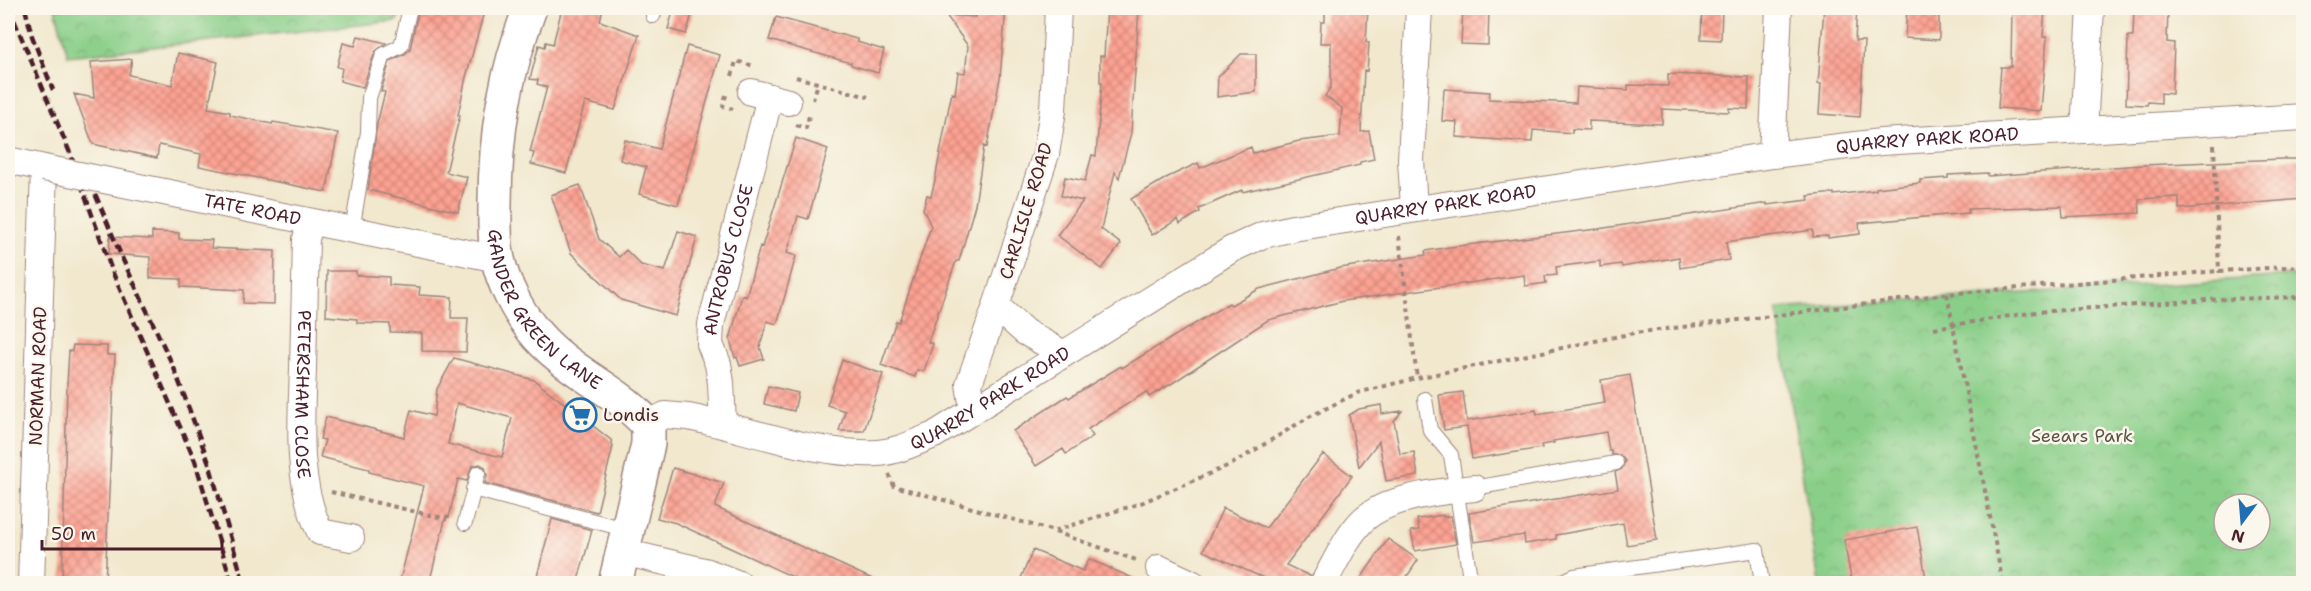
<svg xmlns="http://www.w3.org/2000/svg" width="2311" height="591" font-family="'Shantell Sans',sans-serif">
	<defs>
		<pattern id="park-crowns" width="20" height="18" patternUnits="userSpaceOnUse" patternTransform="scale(1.5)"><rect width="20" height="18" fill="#8acf89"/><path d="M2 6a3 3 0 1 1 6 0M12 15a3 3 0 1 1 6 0" fill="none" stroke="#79b176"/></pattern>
		<pattern id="building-cross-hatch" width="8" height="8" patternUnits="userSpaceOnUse" patternTransform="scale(1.5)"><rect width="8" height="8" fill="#fda393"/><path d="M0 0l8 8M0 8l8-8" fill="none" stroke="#cf8478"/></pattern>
	</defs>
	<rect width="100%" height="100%" fill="#fbf7ec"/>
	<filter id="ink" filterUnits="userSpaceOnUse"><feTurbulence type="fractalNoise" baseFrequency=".0167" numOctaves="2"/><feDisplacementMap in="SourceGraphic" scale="12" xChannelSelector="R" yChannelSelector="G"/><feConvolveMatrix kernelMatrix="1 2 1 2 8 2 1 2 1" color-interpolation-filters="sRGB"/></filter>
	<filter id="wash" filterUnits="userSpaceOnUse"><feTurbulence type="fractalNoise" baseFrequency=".008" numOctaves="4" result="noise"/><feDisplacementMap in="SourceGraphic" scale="24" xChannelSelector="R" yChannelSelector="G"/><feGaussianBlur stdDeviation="1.35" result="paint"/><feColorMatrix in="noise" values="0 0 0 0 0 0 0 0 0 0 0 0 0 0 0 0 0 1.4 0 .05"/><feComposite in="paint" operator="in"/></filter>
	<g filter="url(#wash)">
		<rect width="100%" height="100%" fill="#f1e8ce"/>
		<path fill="url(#park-crowns)" stroke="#6a775a" stroke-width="1.5" fill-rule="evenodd" d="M55 8H404L396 21 68 56Z
			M2303 275V583H1819L1777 309ZM2224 504H2260V540H2224Z"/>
		<g id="blocks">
			<path fill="url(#building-cross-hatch)" fill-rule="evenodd" d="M419 8H482L481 12H484L466 77 458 115H460L446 172 467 177 458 212 368 190 377 124 385 92 381 91 390 61 405 54 410 49Z
				M562 8H603L600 21 639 35 615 110 585 102 566 173 531 164 534 153 530 152 547 87 537 84 538 80 530 79 539 45 545 47 546 42 553 44Z
				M674 8H694L686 34 668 29Z
				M975 8H1006L1000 78 987 147 984 146 975 205 959 261H956L928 342 933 344 924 371 917 370 915 377 881 365 896 321 899 322 931 226 923 209 927 195 931 196 935 180 949 106 952 93 955 94 958 72 965 73 968 46 946 15 975 17Z
				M1107 8H1139L1131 133 1119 178 1115 172 1101 229 1121 244 1102 269 1057 235 1083 201 1061 196 1065 177 1085 181 1092 155 1096 156 1102 82H1100V56H1104Z
				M1325 8H1368L1366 42 1369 43 1368 59 1367 71 1364 70 1361 132 1369 131 1374 159 1360 162V165L1242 192V190L1199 209 1200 212 1180 224 1178 219 1152 235 1131 199 1168 177 1198 163 1200 168 1251 147 1253 153 1299 141 1340 136 1342 108 1325 96 1331 87V43H1320L1321 22H1325Z
				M1463 8H1489L1488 45 1461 44Z
				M1702 8H1722L1721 40 1701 39Z
				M1824 8H1857L1855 41H1864L1860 117 1819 114 1821 84H1818Z
				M2012 8H2045L2043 37H2047L2041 111 1998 108 2001 67H2011Z
				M2134 8H2168L2167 42 2174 43 2172 94 2161 93V103L2148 102 2147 105 2126 104 2128 36H2133Z
				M1907 9 1939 11V40L1905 38Z
				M776 17 857 39V42L884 50 878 73 851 65V63L769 40Z
				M358 36 386 43 375 52 363 87 340 81 342 68 337 67 343 43 355 46Z
				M687 46 720 55 678 205 639 194 646 167 620 160 625 140 659 149Z
				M178 53 218 62 208 108 230 112V115L272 124 273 122 338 133 326 192 199 166 201 154 159 145 157 158 93 144 74 94 94 98 91 62 132 59 129 75 172 85Z
				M1241 54H1256V92L1217 97 1218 77Z
				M1668 74 1749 77 1748 109 1729 108V112L1662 109V124L1589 121V130L1572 129V133L1533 130 1532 142 1456 137 1457 122 1442 121 1444 89 1490 92 1489 99 1576 103 1577 87 1628 90V85L1668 86Z
				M796 138 828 149 808 219 798 216 787 253 796 256 777 324 767 321 760 347 764 359 740 366 737 357 735 358 730 339 742 295 746 297 760 246 762 247Z
				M2282 159H2304V199L2179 209V197L2139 199 2140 213 2063 217 2062 206 1968 209V213L1859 223 1860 234 1828 238V236L1813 237V230L1726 242 1729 260 1680 268 1679 257 1622 267 1621 264 1600 267V261L1556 267 1557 275 1545 276 1546 283 1525 286 1524 275 1343 301 1268 320 1171 384 1149 397 1146 392 1088 429 1093 436 1066 454 1063 449 1036 466 1013 431 1067 396 1069 398 1121 366 1122 368 1229 303 1231 305 1259 289 1340 268 1426 255 1425 251 1450 247 1598 229 1767 203V205L1809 200 1808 196 1834 193V195L1876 190V188L1920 183V180L1948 178V175L1988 173V176L2142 165Z
				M580 185 599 239 619 257 626 250 641 265 665 271 678 231 697 237 676 316 621 300 571 253 551 195Z
				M152 232 179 233V239L212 240 211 248 275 251 274 304 243 303 244 290 181 287V279L150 278V257L109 254 110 237 152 239Z
				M327 271H356V275L389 277V285L420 287 419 295 452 297 451 318H468L466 352 422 351V333L390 332V324L357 323V319L326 316Z
				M73 345 107 346V355H115L105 584H62L67 385 69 351H72Z
				M454 358 534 380 611 440 613 446 597 512 485 483 487 475 485 467 480 464 472 466 467 481 458 479 449 517 446 516 429 584H399L424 486 369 472V469L320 457 325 440 320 439 326 417 404 437 411 410 434 416 437 389ZM457 403 512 418 502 457 448 444Z
				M842 360 883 374 864 431H839L845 411 827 405Z
				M1630 375 1657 540 1627 545 1623 523 1556 535V539L1525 544 1524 535 1474 542 1469 513 1618 489 1615 472 1622 469 1625 461 1620 455H1612L1611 451H1609L1606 432 1553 441 1554 443 1541 445 1542 448 1472 459 1467 427 1444 430 1439 395 1463 392 1467 421 1536 410 1537 414 1605 403 1601 380Z
				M768 386 798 393 794 411 764 404Z
				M1381 405 1382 414 1402 411 1394 421 1400 454 1414 452 1418 476 1386 481 1379 441 1359 467 1349 415 1359 409Z
				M1323 454 1352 476 1286 565 1310 576 1308 584H1277L1203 551 1223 508 1266 528Z
				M673 468 724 483 715 507 883 584H808L676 523 657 518Z
				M1443 515V517L1451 516 1456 544 1415 551 1411 531 1419 530 1417 519Z
				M552 519 592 530 577 584H535Z
				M1917 527 1927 584H1852L1844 540Z
				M1388 539 1418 560 1402 584H1357Z
				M1033 550 1083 571 1089 559 1146 584H1034L1021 578Z"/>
		</g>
	</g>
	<g filter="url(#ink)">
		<use href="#blocks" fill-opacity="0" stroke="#9e847c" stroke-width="1.5"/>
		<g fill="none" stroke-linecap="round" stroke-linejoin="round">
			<g stroke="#9e847c" stroke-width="16">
				<path id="service" d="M653 16 656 8
					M352 231 368 132 369 98 383 55 401 46 410 8
					M1425 399 1430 430 1451 455 1471 584
					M1474 488 1616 463
					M473 489 628 530
					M465 523 478 473
					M1557 584 1574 576 1757 550 1762 584"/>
			</g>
			<g stroke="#9e847c" stroke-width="28">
				<g id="minor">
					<path d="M1058 8 1053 110 1046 154 996 306 1025 332 1062 353"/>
					<path d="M751 92 788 102"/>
					<path d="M2084 130 2091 8"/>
					<path d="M1772 155 1779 8"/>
					<path d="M8 160 44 168 31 584"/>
					<path id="s1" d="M119 183 498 259"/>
					<path d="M1414 208 1411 160 1419 8"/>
					<path id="s2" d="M310 223 306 239C305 283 304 326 303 369 301 424 296 481 320 532L351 538"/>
					<path d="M973 409 969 384 996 306"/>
					<path id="s3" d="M648 424 665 415 688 417C748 429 817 456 877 453 897 452 916 442 934 435L1232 249 1263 235 1293 228 1772 155 1881 142 2304 117"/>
					<path id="s4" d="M723 424 721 383 718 364 710 344 711 324 770 97"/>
					<path d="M623 552 708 572 739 584"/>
					<path d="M1159 568 1193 584"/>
					<path d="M1323 584C1335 563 1346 537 1363 520 1389 496 1440 492 1474 488"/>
				</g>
			</g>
			<g stroke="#9e847c" stroke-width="36">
				<g id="tertiary">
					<path id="s5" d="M530 8C505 75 495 132 495 204 495 222 494 242 498 259 503 283 517 310 532 329 555 359 591 378 621 400 631 407 639 416 648 424V444L615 584"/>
				</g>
			</g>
			<path stroke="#9e847c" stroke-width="4" stroke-dasharray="4.5 4.5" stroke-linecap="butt" d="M732 76 736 61 754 66
				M796 77 868 97
				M726 95 723 106 733 109
				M813 100 818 83
				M796 125 806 128 809 116
				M2214 145 2219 271 2304 266
				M1399 236 1417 378
				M1947 294 2003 584
				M1934 328 2036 312 2222 299 2304 297
				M889 474 894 486 1054 531 1141 503 1232 464 1309 417 1357 393 1417 378 1634 333 1947 294 2219 271
				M331 492 447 519
				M1055 532 1136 560"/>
			<use href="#service" stroke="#fff" stroke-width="14"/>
			<use href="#minor" stroke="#fff" stroke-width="26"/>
			<use href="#tertiary" stroke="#fff" stroke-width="33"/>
			<path stroke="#4a1f2b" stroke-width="4.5" stroke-dasharray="9 4.5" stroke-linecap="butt" d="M9 8 70 153 112 271 195 461 232 584
				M25 8 32 36 53 90
				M85 170 123 260 174 368 209 463 244 584"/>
			<g stroke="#9e847c" stroke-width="28" stroke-linecap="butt">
				<path id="minor-bridge" d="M44 168 119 183"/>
			</g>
			<use href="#minor-bridge" stroke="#fff" stroke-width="26"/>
		</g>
	</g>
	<defs>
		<g id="supermarket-ring" transform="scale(1.725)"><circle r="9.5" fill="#fbf7ec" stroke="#1f6fb2" stroke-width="1.5"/><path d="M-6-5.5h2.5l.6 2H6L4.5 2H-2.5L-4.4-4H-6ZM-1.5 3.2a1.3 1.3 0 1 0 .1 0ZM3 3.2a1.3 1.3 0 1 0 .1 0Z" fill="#1f6fb2"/></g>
	</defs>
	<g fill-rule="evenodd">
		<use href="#supermarket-ring" x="580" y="415"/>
	</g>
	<g text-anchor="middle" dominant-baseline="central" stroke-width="5" stroke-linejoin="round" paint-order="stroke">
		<g font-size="18" fill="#4a1f2b" stroke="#fbf7ec">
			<text stroke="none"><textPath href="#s3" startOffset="1352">QUARRY PARK ROAD</textPath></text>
			<text stroke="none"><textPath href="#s3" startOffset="866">QUARRY PARK ROAD</textPath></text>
			<text stroke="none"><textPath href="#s1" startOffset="136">TATE ROAD</textPath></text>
			<text transform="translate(1026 211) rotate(-73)">CARLISLE ROAD</text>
			<text stroke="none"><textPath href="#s4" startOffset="168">ANTROBUS CLOSE</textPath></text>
			<text stroke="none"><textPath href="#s5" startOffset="324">GANDER GREEN LANE</textPath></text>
			<text transform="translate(38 376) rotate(-88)">NORMAN ROAD</text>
			<text stroke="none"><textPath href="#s2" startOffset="172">PETERSHAM CLOSE</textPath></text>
			<text stroke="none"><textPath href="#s3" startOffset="362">QUARRY PARK ROAD</textPath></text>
		</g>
		<g font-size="18" fill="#4a1f2b" stroke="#fbf7ec" text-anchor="start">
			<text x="603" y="415">Londis</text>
		</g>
		<g font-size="18" fill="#5d5447" stroke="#fbf7ec">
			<text x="2082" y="436">Seears Park</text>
		</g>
	</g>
	<rect width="2311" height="591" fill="none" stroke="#fbf7ec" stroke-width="30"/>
	<g transform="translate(2242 522) rotate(196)"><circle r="28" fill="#fbf7ec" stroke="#b4a19f" stroke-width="1.5"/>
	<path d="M0-4.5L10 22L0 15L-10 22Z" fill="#1f6fb2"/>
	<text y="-9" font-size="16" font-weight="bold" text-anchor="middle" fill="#4a1f2b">N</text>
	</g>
	<path d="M42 540v9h180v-9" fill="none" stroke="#4a1f2b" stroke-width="3"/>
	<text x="51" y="540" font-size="18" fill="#4a1f2b" stroke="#fbf7ec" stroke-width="4.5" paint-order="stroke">50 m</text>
</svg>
